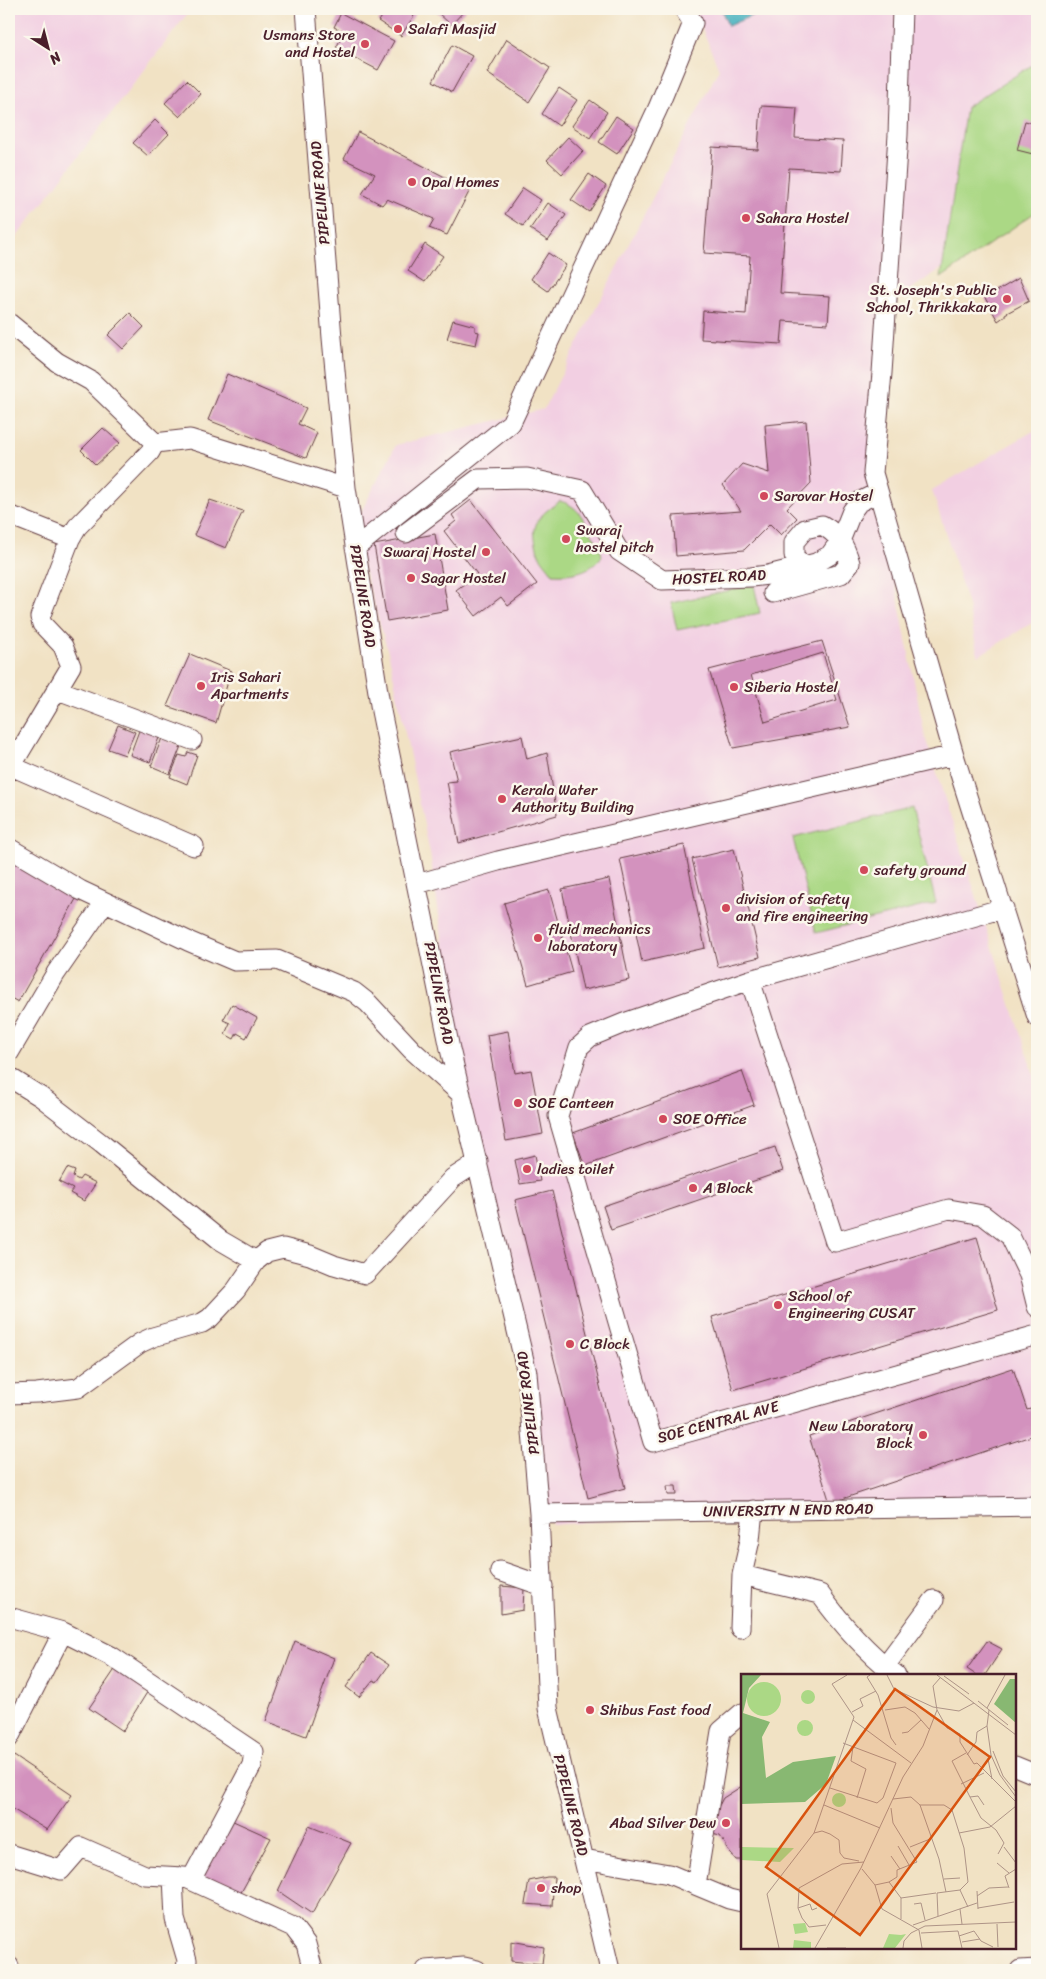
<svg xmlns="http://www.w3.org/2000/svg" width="1046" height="1979" font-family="Sriracha,sans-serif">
	<rect width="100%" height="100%" fill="#fbf7ec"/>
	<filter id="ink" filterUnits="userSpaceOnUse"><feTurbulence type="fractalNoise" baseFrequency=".02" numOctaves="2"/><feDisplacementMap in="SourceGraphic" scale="10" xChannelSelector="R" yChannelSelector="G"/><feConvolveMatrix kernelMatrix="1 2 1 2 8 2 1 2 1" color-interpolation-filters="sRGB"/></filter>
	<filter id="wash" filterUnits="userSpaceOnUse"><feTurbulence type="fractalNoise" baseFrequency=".0096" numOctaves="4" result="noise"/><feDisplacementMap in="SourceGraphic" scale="20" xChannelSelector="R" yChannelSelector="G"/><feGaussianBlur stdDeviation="1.12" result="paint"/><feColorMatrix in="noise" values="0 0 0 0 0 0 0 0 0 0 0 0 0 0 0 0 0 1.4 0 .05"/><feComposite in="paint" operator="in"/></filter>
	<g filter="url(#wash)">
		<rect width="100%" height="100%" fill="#f1e2c4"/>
		<path fill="#f2cfe2" d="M9 9H191L9 247Z
			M694 9H1037V204L886 306 875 480 925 737 1037 1085V1499L800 1506 552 1525 456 1032 430 853 389 655 352 529 396 445 544 409 719 69Z
			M1037 429V620L978 656 968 605 932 490Z"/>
		<path fill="#abd885" stroke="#7a7c58" d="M1037 62V211L941 278 966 107Z
			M560 501C579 506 583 519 592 534 597 542 600 546 602 556 591 572 572 575 553 574 549 567 540 559 538 551 529 524 538 516 560 501Z
			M754 585 760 613 677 630 671 603Z
			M912 808 936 903 816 933 793 838Z"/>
		<path fill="#41afbe" stroke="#466774" d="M721 9H767L728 26Z"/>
		<g id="blocks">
			<path fill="#d392be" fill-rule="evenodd" d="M387 9H413L417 11 401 36 378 21Z
				M438 9H466L451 25 436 11Z
				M341 13 394 41 378 70 336 48 344 32 334 27Z
				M507 39 550 68 529 102 487 73Z
				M452 45 472 56 452 92 433 81Z
				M187 80 201 94 180 117 165 103Z
				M559 88 577 100 559 126 542 114Z
				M590 100 607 112 590 138 572 126Z
				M761 106 797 108 795 138 843 141 841 171 789 168 780 293 830 296 828 324 783 321 781 344 701 339 703 311 746 314 750 256 704 253 712 147 758 150Z
				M616 116 634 128 617 154 599 142Z
				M155 120 169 134 148 156 133 143Z
				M1025 121 1037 124V155L1017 150Z
				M358 132 470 190 447 235 429 228 434 219 387 199 382 205 362 194 375 174 344 159Z
				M568 137 583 151 562 174 547 160Z
				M589 174 606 186 589 212 571 200Z
				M523 188 541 200 523 226 505 214Z
				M548 203 566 215 548 241 530 229Z
				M425 244 443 256 425 282 408 271Z
				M548 253 566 265 548 291 531 279Z
				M1019 278 1029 301 1005 314V316L998 321 985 298Z
				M130 313 144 327 123 349 108 335Z
				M453 320 475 326V331L479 332 476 345 447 339Z
				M227 374 306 408 298 424 317 433 306 458 208 420Z
				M806 421 811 483 787 508 797 518 781 535 770 524 744 550 676 556 673 516 741 511 723 485 742 464 769 473 765 425Z
				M103 428 120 443 96 465 81 450Z
				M210 500 243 511 226 548 194 535Z
				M471 500 537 584 508 606 501 597 476 616 456 590 477 574 444 531 456 521 452 515Z
				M435 534 448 610 387 621 374 545Z
				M822 641 850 727 733 748 709 670ZM823 653 837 700 765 722 751 675Z
				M190 654 231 671 216 723 167 706Z
				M118 725 135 732 125 755 108 749Z
				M140 728 160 735 150 762 130 755Z
				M522 736 527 759 547 753 557 815 459 843 447 782 457 781 450 752Z
				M162 738 181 746 170 774 151 766Z
				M188 752 197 755 187 784 170 777 179 755 186 757Z
				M684 845 705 948 642 962 620 859Z
				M734 849 760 957 718 967 692 859Z
				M9 858 76 899 18 1002 9 997Z
				M609 879 629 980 583 990 562 889Z
				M549 890 572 972 528 985 504 903Z
				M232 1004 257 1018 246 1038 237 1033 234 1039 225 1034 230 1023 223 1020Z
				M508 1031 515 1073 531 1070 543 1134 506 1141 487 1035Z
				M742 1071 754 1105 585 1166 573 1133Z
				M775 1147 783 1171 611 1230 603 1206Z
				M535 1155 540 1181 520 1184 515 1160Z
				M67 1168 75 1171 73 1177 79 1180 82 1176 96 1183 84 1201 70 1193 73 1189 59 1182Z
				M552 1191 625 1488 588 1498 515 1200Z
				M977 1237 998 1310 733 1390 712 1317Z
				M1013 1368 1027 1410 1037 1407V1434L830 1503 809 1436Z
				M667 1486H676L677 1495H668Z
				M501 1586 524 1588 523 1610 501 1614Z
				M295 1641 334 1658 306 1736 266 1721Z
				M987 1641 1002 1649 985 1675H976L967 1669Z
				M371 1653 389 1665 377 1682 373 1680 359 1697 346 1687Z
				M118 1665 151 1686 123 1731 89 1708Z
				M14 1756 72 1795 47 1830 9 1807V1764Z
				M742 1786V1860H736L726 1848V1845L720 1836 712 1834V1819L723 1798Z
				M231 1820 271 1838 239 1896 199 1877Z
				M309 1826 351 1843 312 1914 278 1891Z
				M547 1877H554L552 1906 525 1904 529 1881Z
				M511 1941 544 1947 542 1964 511 1961Z"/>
		</g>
	</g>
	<g filter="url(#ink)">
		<use href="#blocks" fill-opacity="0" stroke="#633c42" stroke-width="1"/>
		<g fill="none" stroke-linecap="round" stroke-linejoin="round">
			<g stroke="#633c42" stroke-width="21">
				<path id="minor" d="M306 9 332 338 346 488 381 711 450 1049 527 1373 539 1514 548 1708 610 1970
					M902 9 898 135 882 373 873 473 954 755 1037 1017
					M9 323 57 362 91 381 155 443 190 439 346 488
					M9 515 70 539
					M406 533 478 479 527 478 582 490 619 551 662 580 751 577 768 575 816 563 830 555 840 541 852 511 859 502 877 493
					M355 548 511 423 658 108 693 23 684 9
					M773 593 841 574 850 563C845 545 838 534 822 525L805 529 794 542V555L802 566
					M58 690 192 740
					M11 766 194 846
					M9 770 71 666 63 646 42 624 40 617 70 539 77 527 150 452 155 443
					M9 848 80 890 188 941 235 961 277 960 354 992 368 1003 412 1050 461 1094
					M417 884 498 861 954 755
					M1004 908 750 980 624 1023 590 1037 579 1047 558 1116 653 1442 1037 1335
					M750 980 835 1242 949 1209 983 1215 1010 1236 1029 1275 1037 1307
					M9 1053 56 973 105 902
					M9 1077 41 1097 102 1144 220 1240 256 1261
					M9 1394 37 1393 78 1388 140 1343 153 1337 202 1323 210 1318 236 1290 256 1261 267 1252 283 1248 310 1255 334 1265 365 1274 453 1178 478 1162
					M539 1514 1037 1506
					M500 1571 543 1586
					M742 1575 820 1594C842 1625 866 1651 896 1675
					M9 1617 63 1632 111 1656 254 1752 252 1765 191 1880
					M740 1628 742 1575 750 1540 753 1510
					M885 1666 934 1600
					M9 1738 63 1632
					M1015 1766 1037 1775
					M9 1854 61 1870 81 1847 145 1875 184 1877 293 1927 306 1944 313 1970
					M584 1859 669 1874 729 1899 742 1902
					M173 1877 175 1919 187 1960 186 1970
					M696 1885 721 1731 742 1713
					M9 1966 10 1970
					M426 1970 464 1967 477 1970
					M1020 1970 1037 1969"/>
			</g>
			<use href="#minor" stroke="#fff" stroke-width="19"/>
		</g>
	</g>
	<g fill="#d1495b" stroke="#fbf7ec" stroke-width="2">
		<circle cx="398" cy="29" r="5"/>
		<circle cx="365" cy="44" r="5"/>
		<circle cx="412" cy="182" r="5"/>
		<circle cx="746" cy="218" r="5"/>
		<circle cx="1007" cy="299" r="5"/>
		<circle cx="764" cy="496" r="5"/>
		<circle cx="566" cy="539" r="5"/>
		<circle cx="486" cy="552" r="5"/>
		<circle cx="411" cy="578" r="5"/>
		<circle cx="201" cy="686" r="5"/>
		<circle cx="734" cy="687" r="5"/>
		<circle cx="502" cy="799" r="5"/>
		<circle cx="864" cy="870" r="5"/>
		<circle cx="726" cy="908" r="5"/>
		<circle cx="538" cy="938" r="5"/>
		<circle cx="518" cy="1103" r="5"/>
		<circle cx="663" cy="1119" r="5"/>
		<circle cx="527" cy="1169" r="5"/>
		<circle cx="693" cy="1188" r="5"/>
		<circle cx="778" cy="1305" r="5"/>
		<circle cx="570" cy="1344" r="5"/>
		<circle cx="923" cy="1435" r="5"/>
		<circle cx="590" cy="1710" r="5"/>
		<circle cx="726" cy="1823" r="5"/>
		<circle cx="541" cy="1888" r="5"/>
	</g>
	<g text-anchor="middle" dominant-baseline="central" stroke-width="5" stroke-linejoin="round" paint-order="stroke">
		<g font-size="15" fill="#4a1f2b" stroke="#fbf7ec" text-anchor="start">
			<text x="408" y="29">Salafi Masjid</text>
			<text x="355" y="35" text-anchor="end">Usmans Store<tspan x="355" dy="17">and Hostel</tspan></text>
			<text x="422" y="182">Opal Homes</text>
			<text x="756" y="218">Sahara Hostel</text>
			<text x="997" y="290" text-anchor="end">St. Joseph's Public<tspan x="997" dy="17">School, Thrikkakara</tspan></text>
			<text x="774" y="496">Sarovar Hostel</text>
			<text x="576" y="530">Swaraj<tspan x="576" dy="17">hostel pitch</tspan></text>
			<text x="476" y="552" text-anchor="end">Swaraj Hostel</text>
			<text x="421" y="578">Sagar Hostel</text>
			<text x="211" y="677">Iris Sahari<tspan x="211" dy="17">Apartments</tspan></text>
			<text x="744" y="687">Siberia Hostel</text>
			<text x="512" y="790">Kerala Water<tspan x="512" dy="17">Authority Building</tspan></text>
			<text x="874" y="870">safety ground</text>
			<text x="736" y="899">division of safety<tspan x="736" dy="17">and fire engineering</tspan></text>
			<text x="548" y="929">fluid mechanics<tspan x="548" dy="17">laboratory</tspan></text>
			<text x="528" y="1103">SOE Canteen</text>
			<text x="673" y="1119">SOE Office</text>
			<text x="537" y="1169">ladies toilet</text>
			<text x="703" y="1188">A Block</text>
			<text x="788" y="1296">School of<tspan x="788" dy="17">Engineering CUSAT</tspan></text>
			<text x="580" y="1344">C Block</text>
			<text x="913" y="1426" text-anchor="end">New Laboratory<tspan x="913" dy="17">Block</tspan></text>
			<text x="600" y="1710">Shibus Fast food</text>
			<text x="716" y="1823" text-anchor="end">Abad Silver Dew</text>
			<text x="551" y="1888">shop</text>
		</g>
		<g font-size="15" fill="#4a1f2b" stroke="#fbf7ec">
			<text transform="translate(320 193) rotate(-95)">PIPELINE ROAD</text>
			<text transform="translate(719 577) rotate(-3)">HOSTEL ROAD</text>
			<text transform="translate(363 596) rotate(81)">PIPELINE ROAD</text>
			<text transform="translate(439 993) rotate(79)">PIPELINE ROAD</text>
			<text transform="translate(528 1403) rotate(-97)">PIPELINE ROAD</text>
			<text transform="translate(718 1422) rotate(-15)">SOE CENTRAL AVE</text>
			<text transform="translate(788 1510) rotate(-1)">UNIVERSITY N END ROAD</text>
			<text transform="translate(571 1805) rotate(76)">PIPELINE ROAD</text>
		</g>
	</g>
	<g transform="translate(741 1674)">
		<rect width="275" height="275" fill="#f1e2c4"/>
		<path d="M6 25a17 17 0 1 1 34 0a17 17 0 1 1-34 0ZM60 23a7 7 0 1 1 14 0a7 7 0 1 1-14 0ZM56 54a8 8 0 1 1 16 0a8 8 0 1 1-16 0ZM91 126a7 7 0 1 1 14 0a7 7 0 1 1-14 0ZM0 173 53 174 39 188 0 186ZM64 249 67 258 54 260 52 250ZM148 260 160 261 165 260 154 274H142ZM53 266 70 268V274H52Z" fill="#abd885"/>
		<path d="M0 1H20L8 14 2 39 29 48 21 63 25 104 52 88 95 82 85 110 64 128 0 130ZM269 5H275V49L253 30Z" fill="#88b872"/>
		<path fill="none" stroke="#ae9487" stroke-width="1" d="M129 1 126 3 137 21 150 64 155 71M146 1 153 15 192 33 218 37 233 29M196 1 275 61M203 2 228 20M237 27 267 51M246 34 264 1M144 36 164 33 174 39 188 55M196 36 206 54 219 60V68L233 90 236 89 275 128M248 36 246 52 250 81 259 101 275 123M111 38 122 32 119 25 135 17M112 46 170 89M161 59 167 58 180 46M112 73 110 87 125 95 116 124M252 77 262 102 275 118M225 79 211 87 229 123 237 122 243 131M226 81 235 68 236 58 246 52M250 81 247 85 251 105M220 110 243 99M89 114 136 129 142 124 155 89 102 69M229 123 240 144 255 156 263 169 257 180M152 125 170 123 179 131 198 185 205 218M83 131 139 154M179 131H203L211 136 223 174 227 208 219 216 196 219 197 242M73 159 81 157 89 160 98 166 99 179 103 184 118 187M218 159 249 153 275 132M157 172 168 191M169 173 189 165M263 173 275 189M150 182 159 195M256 189 268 199M121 195 134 211 141 235 178 256 181 274M203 205 219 204M148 208 160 224V245M134 211 148 208 156 203V196L176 188 152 149 150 134M268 214 264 202 275 195M219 216 227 233M236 217 237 235M236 222 248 214 267 213M160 224 195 219M173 230 180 229 184 246M57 234 69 230 71 236 76 234M237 234 273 228M219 235 221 250M256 250 257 273M85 251 68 253 61 244 57 234 58 214 101 190 123 188M172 251 236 229M180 259 217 257 221 274M218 262 233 257 240 267 252 273M221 268 239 265M38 274 26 220 73 159 113 43 91 10 106 1M74 274 120 194 162 103 182 72 196 36 192 12 199 4M86 274H105M162 274 163 267 170 259 184 252 275 248"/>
		<path fill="#d8530f" fill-opacity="0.15" stroke="#d8530f" stroke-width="2.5" d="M154 15 249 83 119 261 25 193Z"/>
		<rect width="275" height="275" fill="none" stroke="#4a1f2b" stroke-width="2.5"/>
	</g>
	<rect width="1046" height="1979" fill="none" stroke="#fbf7ec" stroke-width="30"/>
	<g transform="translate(48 48) rotate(144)" stroke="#fbf7ec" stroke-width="4" paint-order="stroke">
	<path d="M0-4L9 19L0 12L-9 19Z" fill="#4a1f2b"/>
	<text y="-8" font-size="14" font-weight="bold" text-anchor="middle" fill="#4a1f2b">N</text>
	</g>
</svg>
